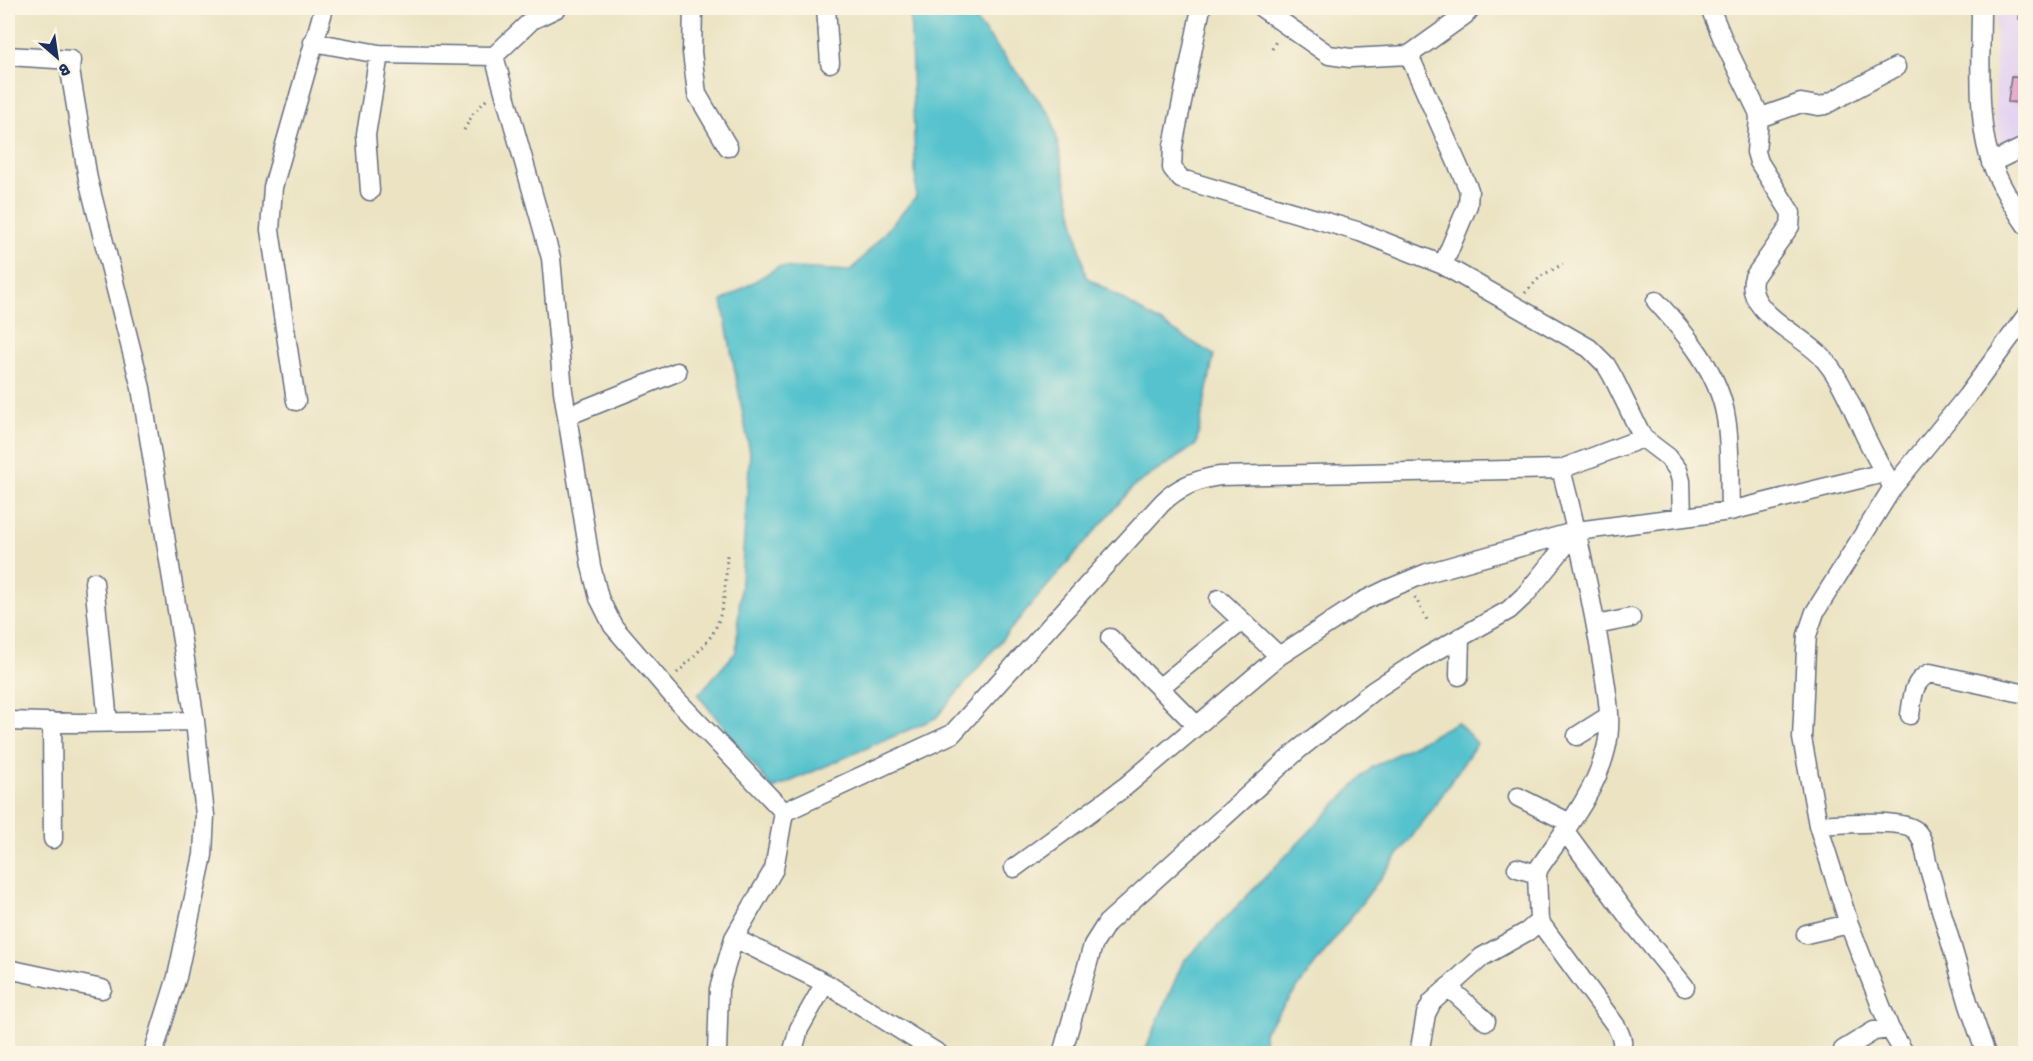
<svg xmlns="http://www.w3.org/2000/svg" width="2033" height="1061" font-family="'Shantell Sans',sans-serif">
	<rect width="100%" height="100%" fill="#fcf5e5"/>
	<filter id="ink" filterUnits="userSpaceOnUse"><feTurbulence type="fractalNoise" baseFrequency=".0167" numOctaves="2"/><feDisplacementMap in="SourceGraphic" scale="12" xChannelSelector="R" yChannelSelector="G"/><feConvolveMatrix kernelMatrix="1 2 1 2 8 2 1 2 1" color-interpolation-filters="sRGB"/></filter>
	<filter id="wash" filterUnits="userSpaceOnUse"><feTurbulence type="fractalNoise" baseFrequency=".008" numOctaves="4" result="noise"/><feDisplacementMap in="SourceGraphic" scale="24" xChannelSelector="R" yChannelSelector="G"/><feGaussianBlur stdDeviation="1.35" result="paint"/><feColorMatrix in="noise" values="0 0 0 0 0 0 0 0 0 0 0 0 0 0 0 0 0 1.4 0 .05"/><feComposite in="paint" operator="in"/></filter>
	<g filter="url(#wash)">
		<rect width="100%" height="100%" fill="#ebe3c2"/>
		<path fill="#e4d3f2" d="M1996 8H2025V139L2002 151 1995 118Z"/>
		<path fill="#55c2cd" stroke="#387896" stroke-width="1.5" d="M910 8H935L975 19 1052 117 1086 277 1214 355 1196 445 1134 486 1031 605 936 718 773 789 698 695 736 652 750 453 722 301 778 267 851 271 916 197Z
			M1457 722 1477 743 1429 814 1264 1032 1265 1053H1144L1183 962 1371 768Z"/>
		<g id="blocks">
			<path fill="#e8a8c7" d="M2020 8H2026V19H2019Z
				M2011 77 2026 78V103L2008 102Z"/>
		</g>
	</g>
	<g filter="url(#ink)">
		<use href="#blocks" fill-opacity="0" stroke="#646e81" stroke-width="1.5"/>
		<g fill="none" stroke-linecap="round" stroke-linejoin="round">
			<g stroke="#646e81" stroke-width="21">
				<path id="minor" d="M693 8 692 52 697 94 728 147
					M826 8 830 63
					M1201 8 1173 146 1172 168 1181 179 1360 232 1443 265 1589 348 1606 365 1613 377 1643 438 1668 457 1678 470 1681 481 1682 517
					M1262 8 1329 55 1350 58 1409 55 1465 15 1471 8
					M1710 8 1724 42 1758 112 1759 118 1756 152 1759 162 1791 213 1790 226 1754 277C1742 310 1802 335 1821 356 1838 374 1848 398 1858 420 1867 441 1878 462 1890 482
					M1981 8C1981 51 1976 125 1992 164 2000 185 2013 206 2026 225
					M313 42 379 54 494 56 532 20 557 8
					M1409 55 1469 190 1468 205 1443 265
					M8 56 71 60 70 70 88 179 141 388 195 721 205 815 203 855 177 977 153 1054
					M494 56 551 258 563 391 591 566 599 598 613 626 673 696 784 812
					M1759 118 1801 103 1818 106 1825 105 1896 67
					M1991 163 2026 146
					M370 191 366 135 379 54
					M1656 301C1686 334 1719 372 1726 418 1731 448 1729 481 1730 511
					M296 401 270 230 273 187 324 8
					M567 416 677 372
					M1561 469C1578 535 1592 600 1603 667 1607 694 1613 722 1606 749 1595 794 1564 831 1539 868L1537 874 1539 921 1616 1026C1621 1036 1626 1044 1618 1054
					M94 582 108 722
					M1219 599 1279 656
					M1596 625 1631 618
					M1110 638 1197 726
					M1459 676 1460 637
					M1159 688 1242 621
					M1910 715C1913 697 1912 681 1930 673L2026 694
					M8 721 79 723 195 721
					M52 722 53 839
					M1577 736 1609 716
					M1518 797 1570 823
					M784 812 952 734 1162 503C1178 487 1197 479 1220 476L1561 469 1643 438
					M1818 825C1837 824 1905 818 1916 831 1924 839 1925 851 1927 862L1969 1005 1986 1054
					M1564 830 1632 922 1685 987
					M1014 868 1126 786 1279 656 1363 601 1388 589 1427 573 1577 531 1730 511 1884 473
					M1517 868 1537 874
					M1806 934 1849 924
					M734 938 825 983 939 1054
					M8 969 102 989
					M1448 987 1486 1021
					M1843 1050 1874 1031 1890 1029
					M717 1054 719 989 734 938 774 869 784 812
					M792 1054 799 1029 825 983
					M1062 1054 1093 945 1107 923 1298 750 1373 691 1422 659 1509 610 1525 595 1577 531
					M1419 1054 1426 1014 1432 1002 1482 957 1528 931 1539 921
					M1905 1054 1890 1029 1849 924 1818 825 1802 738 1806 650 1807 635 1815 612 1893 487 1967 396 2026 316"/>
			</g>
			<path stroke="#646e81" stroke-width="3" stroke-dasharray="1.5 4.5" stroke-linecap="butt" d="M1272 49 1277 39
				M464 130 473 114 488 98
				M1525 293 1541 276 1563 264
				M1415 597 1428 622
				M677 673C688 662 710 642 716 627 726 603 726 578 727 553"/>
			<use href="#minor" stroke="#fff" stroke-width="18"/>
		</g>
	</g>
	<rect width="2033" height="1061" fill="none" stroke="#fcf5e5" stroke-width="30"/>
	<g transform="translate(57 57) rotate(151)" stroke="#fcf5e5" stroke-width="4.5" paint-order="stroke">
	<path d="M0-4.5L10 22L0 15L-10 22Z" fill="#1b2f5e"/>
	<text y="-9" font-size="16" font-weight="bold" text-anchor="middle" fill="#1b2f5e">B</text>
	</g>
</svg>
